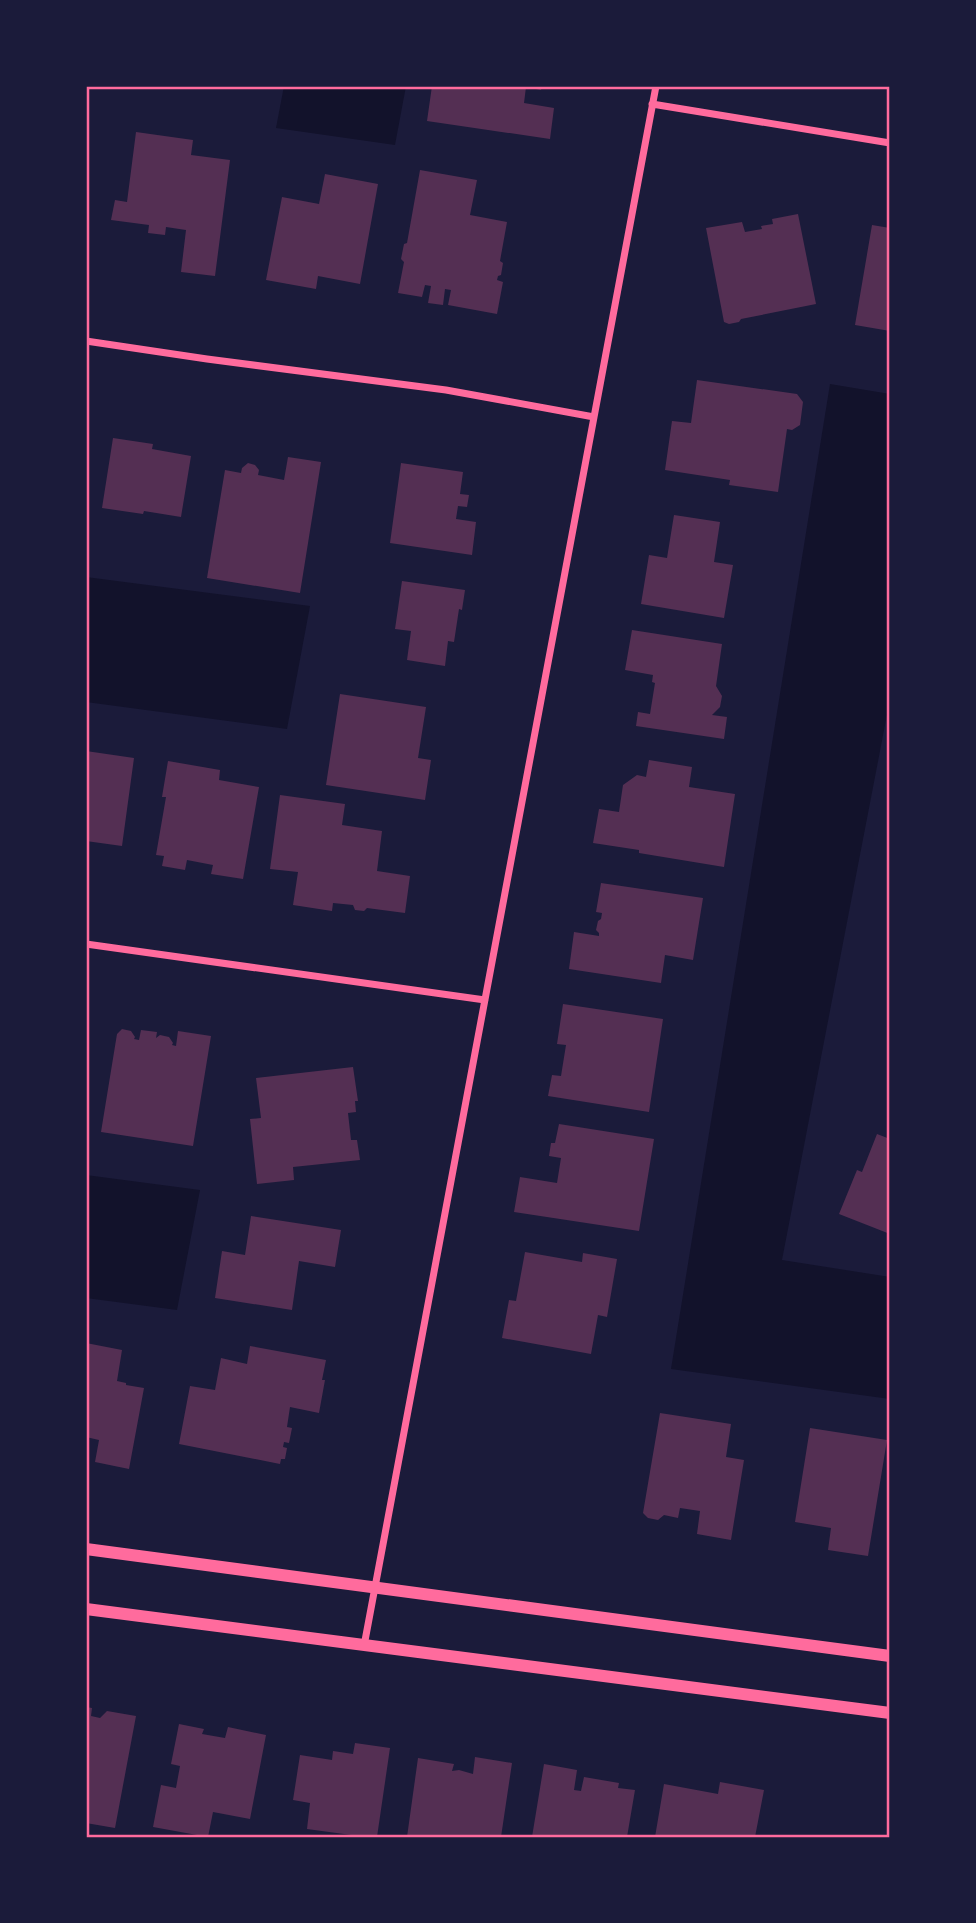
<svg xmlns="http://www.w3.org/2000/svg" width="976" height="1923" font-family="Helvetica,sans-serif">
	<rect width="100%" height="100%" fill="#1b1b3a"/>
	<path fill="#12122b" d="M284 86H406L395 145 276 128Z
		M830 384 890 394V699L782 1260 890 1277V1399L671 1369Z
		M86 577 310 606 287 729 86 702Z
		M86 1175 200 1190 177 1310 86 1298Z"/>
	<path fill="#542f53" d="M432 86H542L541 90 526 87 524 103 554 108 550 139 427 121Z
		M136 132 193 140 191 155 230 160 215 276 181 272 186 230 166 227 165 235 148 233 149 225 111 220 115 200 127 202Z
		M420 170 477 180 470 215 507 222 500 261 503 263 501 275 498 276 497 280 503 282 497 314 448 305 451 290 445 289 443 305 428 303 431 286 425 285 422 297 398 293 404 262 401 259 404 244 407 243Z
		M325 174 378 184 360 284 318 276 316 289 266 280 282 197 319 204Z
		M798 214 816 304 741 319 739 322 729 324 724 322 706 228 742 222 745 232 762 229 761 226 773 224 772 219Z
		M872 225 890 228V331L855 325Z
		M697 380 797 394 803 402 800 425 792 430 787 429 778 492 729 485 730 480 665 470 672 421 691 423Z
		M113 438 153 444 152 449 191 456 181 517 144 511 143 514 102 508Z
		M288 457 321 462 300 593 207 578 225 470 241 473 242 468 248 463 255 465 259 470 258 475 284 480Z
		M401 463 463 472 460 494 469 495 467 507 458 506 456 519 476 522 472 555 390 543Z
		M674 515 720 522 714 562 733 565 724 618 641 604 649 555 667 558Z
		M402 581 465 590 462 610 459 609 454 642 448 641 445 666 407 660 411 631 395 629Z
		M632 630 722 644 716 686 722 696 720 707 712 715 727 717 724 739 636 726 638 712 650 714 655 683 652 682 653 675 625 670Z
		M340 694 426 707 418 758 431 760 425 800 326 785Z
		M86 751 134 758 122 846 86 841Z
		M649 760 692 767 689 787 735 794 724 867 639 853V850L593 843 599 809 619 812 623 785 637 775 646 777Z
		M168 761 220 770 219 780 259 787 243 879 211 874 213 865 187 860 185 870 162 866 164 856 156 855 166 797H162Z
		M280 795 345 804 342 825 382 831 377 871 410 876 405 913 367 908 364 911 355 910 353 905 333 903 332 911 293 905 298 872 270 869Z
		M601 883 703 898 693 960 665 955 661 983 569 969 574 932 599 936V933L596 930 598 921 601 919 602 913 596 912Z
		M563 1004 663 1019 649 1112 548 1096 552 1075 561 1076 566 1045 557 1044Z
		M122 1029 131 1031 135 1037 134 1039 139 1040 141 1030 157 1032 156 1038 160 1035 169 1037 173 1043 172 1045 176 1046 178 1031 211 1036 193 1146 101 1132 117 1034Z
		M353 1067 358 1101H355L356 1112 348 1113 351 1140H357L360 1160 293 1167 294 1180 257 1184 250 1119 261 1118 256 1078Z
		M559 1124 654 1139 639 1231 514 1212 520 1177 557 1183 561 1158 549 1156 551 1143H555Z
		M877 1134 890 1139V1234L839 1214 857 1170 862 1172Z
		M251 1216 341 1230 335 1267 299 1261 292 1310 215 1298 222 1251 245 1255Z
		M525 1252 582 1262 583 1253 617 1259 607 1317 598 1315 591 1354 502 1338 509 1300 516 1301Z
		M86 1343 122 1350 117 1381 126 1383V1385L144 1388 129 1469 95 1462 99 1440 86 1437Z
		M250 1346 326 1360 322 1380H325L319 1413 290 1407 287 1427 292 1428 289 1443 284 1442 283 1447 287 1448 285 1459H281L280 1464 179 1444 190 1386 215 1390 221 1358 247 1364Z
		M660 1413 731 1424 726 1457 744 1460 731 1540 697 1534 700 1511 680 1508 678 1518 664 1515 658 1520 648 1518 643 1513Z
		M810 1428 887 1440 868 1556 828 1550 831 1528 795 1522Z
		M86 1707 92 1708 91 1716 100 1718 107 1711 136 1716 115 1828 86 1823Z
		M179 1724 204 1729 202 1734 225 1738 228 1727 266 1735 250 1819 213 1812 208 1837 153 1827 161 1785 176 1788 180 1766 171 1764Z
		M355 1743 390 1748 377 1837H366L307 1829 310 1803 293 1800 300 1755 332 1760 333 1751 353 1754Z
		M475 1757 512 1763 501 1837H407L418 1758 454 1764 452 1771 459 1770 473 1774Z
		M544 1764 577 1770 574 1790 581 1791 584 1777 619 1783 618 1788 635 1790 627 1837H532Z
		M720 1782 764 1790 755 1837H655L664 1784 718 1794Z"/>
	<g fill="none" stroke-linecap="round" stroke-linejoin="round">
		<path stroke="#ff6b9d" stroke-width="7" d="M652 104 890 143
			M86 341 207 359 446 390 594 417
			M86 944 485 1000
			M364 1646 656 86"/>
		<path stroke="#ff6b9d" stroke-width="12" d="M86 1549 890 1656
			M86 1609 890 1713"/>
	</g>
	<rect width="976" height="1923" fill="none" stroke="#1b1b3a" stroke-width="175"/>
	<rect x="88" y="88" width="800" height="1748" fill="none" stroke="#ff6b9d" stroke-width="2.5"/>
</svg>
